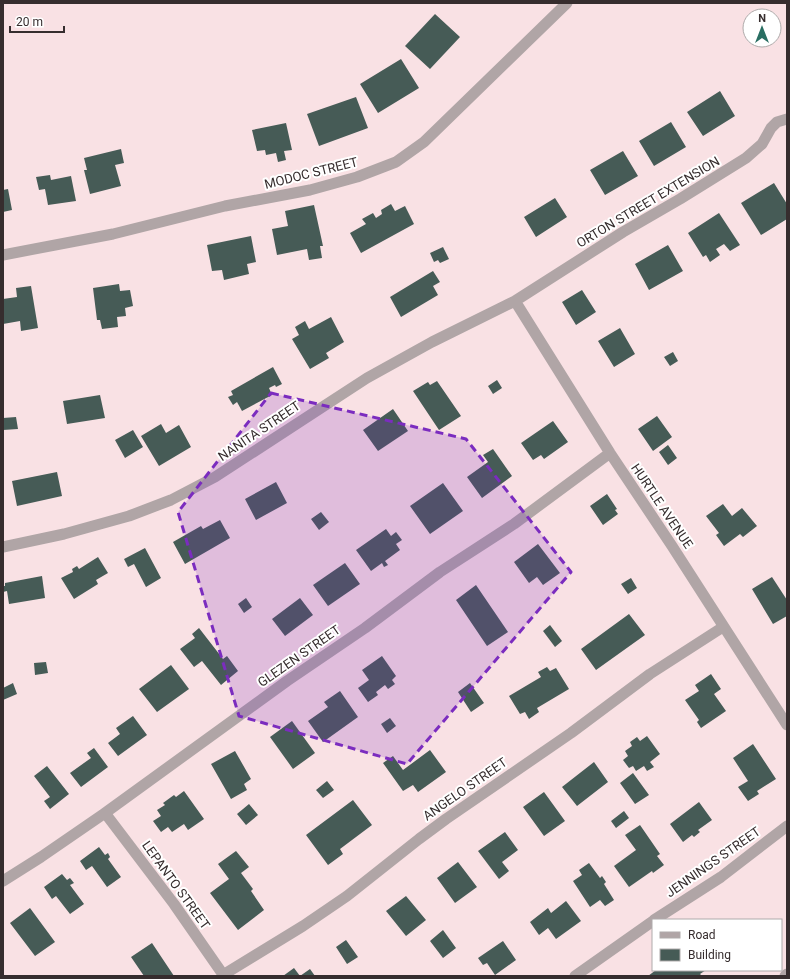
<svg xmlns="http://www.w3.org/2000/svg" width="790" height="979" font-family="Roboto,sans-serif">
	<rect width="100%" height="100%" fill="#f9e1e4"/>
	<path fill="#465b56" d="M435 14 460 37 430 69 405 46Z
		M401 59 419 88 378 113 360 84Z
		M720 91 735 116 703 136 687 112Z
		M356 97 368 128 319 146 307 114Z
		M671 122 686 147 654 166 639 141Z
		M286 123 292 150 284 151 286 160 278 162 276 153 266 155 265 150 257 151 252 130Z
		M121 149 124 163 115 165 121 186 90 194 84 170H87L84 158Z
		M623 151 638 176 605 195 590 170Z
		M50 175 51 180 71 176 76 201 48 205 45 189 39 190 36 177Z
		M774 183 787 204V219L761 235 741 203Z
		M8 189 12 210 3 212V190Z
		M555 198 567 217 536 237 524 217Z
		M391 204 395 211 405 206 414 224 361 253 350 233 366 224 362 219 373 213 376 218 382 214 381 210Z
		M314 205 323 246H320L322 258 309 260 307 249 277 255 272 229 288 226 285 211Z
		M719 213 740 245 730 251 724 244 716 249 720 255 710 262 706 255 703 257 688 233Z
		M251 236 256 262 247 264 249 274 224 280 222 270 212 271 207 245Z
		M668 245 683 271 649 290 635 264Z
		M443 247 449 259 440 263 438 260 434 262 430 253Z
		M433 271 440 282 433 286 438 295 401 317 390 297Z
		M119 284 120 291 130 290 133 306 125 308 126 316 117 317 118 327 102 329 100 320H97L93 288Z
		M31 286 38 328 21 331 20 321 3 324V299L17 297 16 288Z
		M582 290 596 312 576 325 562 302Z
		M331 317 344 342 326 353 329 358 310 369 292 339 299 335 295 327 305 321 309 329Z
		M620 328 635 354 614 367 598 341Z
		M673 352 678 361 670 366 664 357Z
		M273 367 282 384 276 387 275 385 269 388 272 395 242 411 237 402 233 405 228 397 233 395 231 391Z
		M497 380 502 388 493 394 488 386Z
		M437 381 461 416 439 430 413 391 428 382 430 385Z
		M100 395 105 418 67 424 63 401Z
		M393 409 408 431 378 451 363 430Z
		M657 416 672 437 653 451 638 429Z
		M16 417 18 429 3 430V418Z
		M553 421 568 442 544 459 541 455 533 460 521 443Z
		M161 424 166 433 179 425 191 447 159 466 141 436Z
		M133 430 143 447 125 458 115 440Z
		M668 445 677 458 668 465 659 452Z
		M493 449 512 476 482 498 467 477 488 462 483 455Z
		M57 472 62 496 17 506 12 481Z
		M276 482 287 503 256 520 245 499Z
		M443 483 463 511 430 534 410 506Z
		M607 494 617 509 615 510 618 514 603 525 590 506Z
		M723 504 732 516 742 508 757 526 743 537 740 534 724 546 716 535 719 533 706 516Z
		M321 512 329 522 319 530 311 519Z
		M220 520 230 538 185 564 173 542 201 526 203 529Z
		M386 529 391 536 396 532 402 540 396 544 400 550 385 561 388 565 384 567 382 563 371 571 356 550Z
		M538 544 560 573 543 585 537 577 529 583 514 562Z
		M145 548 161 578 146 587 134 564 128 567 124 559Z
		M98 557 108 573 96 580 98 584 74 599 61 578 73 572 72 569 77 566 79 569Z
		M345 563 360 584 328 606 313 585Z
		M42 576 45 598 9 604 7 591 3 592V586H5V583Z
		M772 577 787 600V616L773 624 752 589Z
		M631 578 637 588 628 594 621 584Z
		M476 585 508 632 487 646 456 600Z
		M246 598 252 607 244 613 238 604Z
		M300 598 313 615 285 636 272 619Z
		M629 614 645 635 596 670 581 649Z
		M550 625 562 641 555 647 543 631Z
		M199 628 223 659 227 656 238 671 221 685 202 661 194 667 180 649 195 638 192 634Z
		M382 656 396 676 392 680 395 684 388 689 385 685 376 692 378 695 368 702 358 688 369 680 362 670Z
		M46 662 48 673 35 675 34 663Z
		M171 665 189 689 157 712 139 689Z
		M547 667 550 671 556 668 569 689 537 708 539 712 529 719 525 712 520 714 509 696 541 677 538 672Z
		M711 674 721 689 714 694 726 711 701 728 697 722 699 720 685 700 699 691 695 685Z
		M13 683 17 694 3 700V688Z
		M470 683 484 703 471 712 458 692Z
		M340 691 358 717 323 742 308 721 328 707 324 702Z
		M133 716 147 735 118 756 108 743 120 734 116 728Z
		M390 718 396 726 387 733 381 724Z
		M292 721 315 753 293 769 270 737Z
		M647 736 660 754 650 762 654 767 647 771 644 766 636 771 633 766 629 768 623 760 628 756 625 751 632 746 630 742 637 737 640 741Z
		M753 744 776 779 757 791 759 794 748 801 738 787 748 781 733 758Z
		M94 748 108 767 81 787 70 773 91 758 87 753Z
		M430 750 446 772 418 792 413 785 403 791 383 763 393 756 403 770Z
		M235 751 251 779 244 784 247 790 231 799 211 764Z
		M594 762 608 782 577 806 562 787Z
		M47 766 69 794 50 809 44 801 50 797 34 776Z
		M633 773 649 795 635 804 620 783Z
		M327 781 334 790 323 798 316 790Z
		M184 791 204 819 188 830 184 824 172 832 168 827 161 832 153 821 161 816 157 810 165 805 163 803 174 795 176 797Z
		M544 792 565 821 544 836 523 807Z
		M353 800 372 825 340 849 343 854 328 865 306 835Z
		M699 802 712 820 698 830 700 832 694 837 692 835 683 842 670 824Z
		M249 804 258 815 246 825 237 814Z
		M624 811 629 818 616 828 611 821Z
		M640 825 660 854 657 856 664 865 653 873 652 871 629 887 614 866 636 850 625 835Z
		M505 832 518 850 502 862 509 871 499 879 478 851Z
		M99 847 105 855 108 853 110 857 108 859 121 877 107 887 92 866 86 870 80 861Z
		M236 851 249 867 241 873 253 889 251 891 264 910 238 930 210 893 229 879 218 864Z
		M458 862 477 887 455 903 437 878Z
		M589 863 600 878 602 876 606 882 604 884 614 900 605 906 600 900 590 907 573 881 582 875 579 870Z
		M62 874 67 880 70 878 74 883 70 885 84 904 70 914 56 896 52 899 44 887Z
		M406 896 426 920 406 936 386 911Z
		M566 901 581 921 556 939 548 928 539 935 530 922 548 908 551 913Z
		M30 908 55 942 35 956 10 923Z
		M443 930 456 948 443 958 430 941Z
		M346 940 358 957 347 964 336 947Z
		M503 941 516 960 495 975 487 963 483 965 478 958Z
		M152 943 174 976H144L131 957Z
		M294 968 300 976 310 969 315 976H283Z
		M656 970H706L700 974 702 976H648Z"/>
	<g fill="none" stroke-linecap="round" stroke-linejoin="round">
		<path stroke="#b0a5a6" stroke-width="11" d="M3 255 113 234 225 206 310 190 357 177 396 162 424 142 567 3
			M515 301 610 453 672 546 787 725
			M3 547 64 534 129 516 171 500 215 477 367 378 432 342 515 301 623 232 680 199 746 158 762 144 771 128 777 122 787 119
			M105 813 174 904 224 976
			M3 881 41 857 105 813 287 681 365 628 440 572 514 524 610 453
			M654 920 721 877 787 826
			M223 975 303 926 347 896 419 839 446 819 571 733 650 674 723 627
			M575 976 653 921
			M785 976 787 974"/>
	</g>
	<path fill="#7b2cbf" fill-opacity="0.2" stroke="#7b2cbf" stroke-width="3" stroke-dasharray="8 5" stroke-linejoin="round" d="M271 393 466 439 571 572 407 764 239 716 178 512Z"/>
	<g text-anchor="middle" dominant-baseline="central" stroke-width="4" stroke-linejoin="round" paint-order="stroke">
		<g font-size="13" fill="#362d2e" stroke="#fff">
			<text transform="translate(311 173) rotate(-14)">MODOC STREET</text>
			<text transform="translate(648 202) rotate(-31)">ORTON STREET EXTENSION</text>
			<text transform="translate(259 431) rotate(-34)">NANITA STREET</text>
			<text transform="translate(662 506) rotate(56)">HURTLE AVENUE</text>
			<text transform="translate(299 656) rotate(-35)">GLEZEN STREET</text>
			<text transform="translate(465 789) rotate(-35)">ANGELO STREET</text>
			<text transform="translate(713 862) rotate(-35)">JENNINGS STREET</text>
			<text transform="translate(176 885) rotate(54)">LEPANTO STREET</text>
		</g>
	</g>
	<rect width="790" height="979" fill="none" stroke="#362d2e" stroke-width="8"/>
	<rect x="652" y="919" width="130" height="52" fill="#ffffff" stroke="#afabab"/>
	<rect x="660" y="932" width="20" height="6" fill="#b0a5a6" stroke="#afabab"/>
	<text x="688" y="939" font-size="12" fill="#362d2e">Road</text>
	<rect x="660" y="949" width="20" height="12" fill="#465b56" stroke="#afabab"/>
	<text x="688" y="959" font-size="12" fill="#362d2e">Building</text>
	<g transform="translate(762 28)"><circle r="19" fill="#ffffff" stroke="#afabab"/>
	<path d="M0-3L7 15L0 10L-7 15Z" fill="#296e62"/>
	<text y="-6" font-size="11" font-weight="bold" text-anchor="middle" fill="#362d2e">N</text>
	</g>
	<path d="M10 26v6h54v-6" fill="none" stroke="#362d2e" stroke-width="2"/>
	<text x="16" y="26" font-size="12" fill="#362d2e" stroke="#ffffff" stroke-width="3" paint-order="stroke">20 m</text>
</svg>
